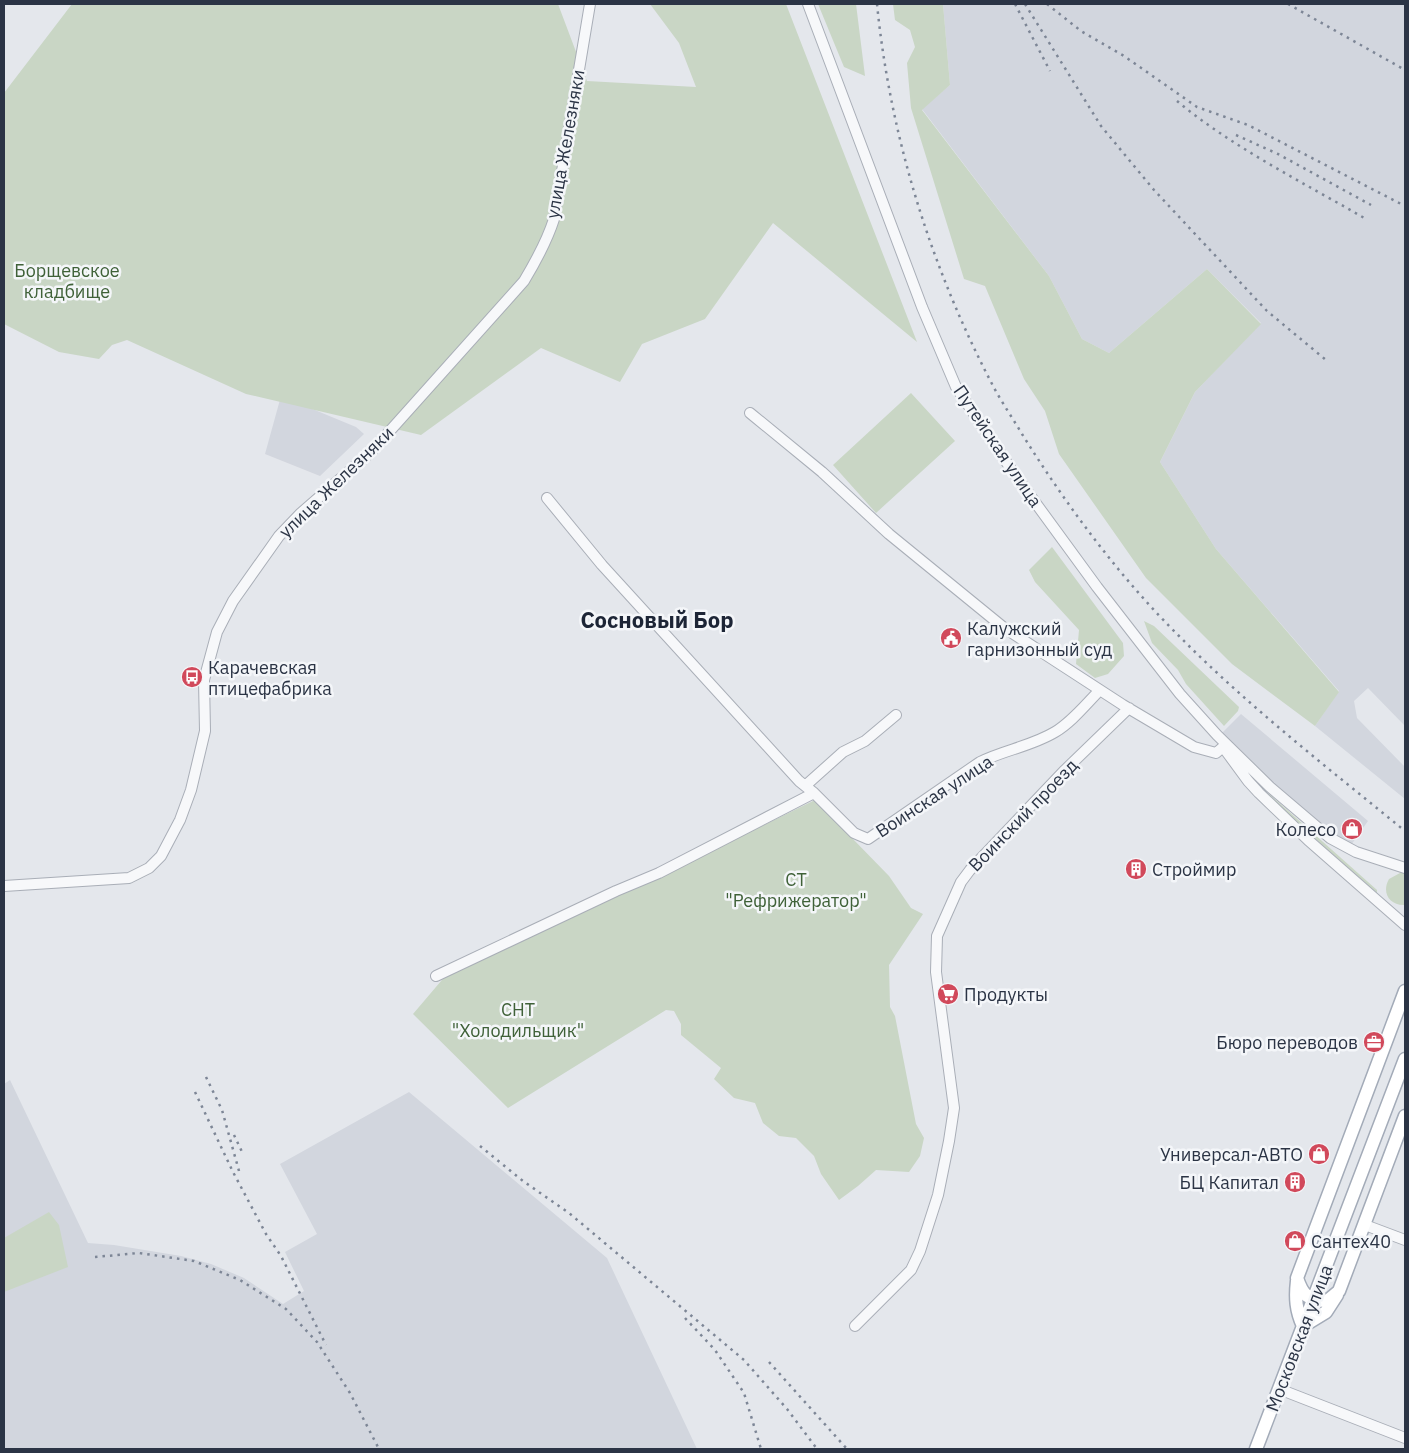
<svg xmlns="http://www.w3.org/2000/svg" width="1409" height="1453" font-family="'IBM Plex Sans',sans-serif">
	<rect width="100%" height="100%" fill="#e4e7ec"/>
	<path fill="#d2d6de" d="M943 4H1405V726L1368 688 1354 701 1357 718 1405 767V799L1315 726 1339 691 1216 549 1160 462 1195 392 1261 323 1207 269 1109 353 1082 339 1049 276 922 109 950 85Z
		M281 396 356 427 364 434 320 476 265 454Z
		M1241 714 1368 821 1351 845 1325 829 1273 784 1222 733Z
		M10 1080 88 1243 114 1245 181 1256 211 1264 244 1278 283 1304 304 1291 285 1252 317 1234 280 1164 409 1092 607 1258 697 1449H4V1084Z"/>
	<path fill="#c9d6c5" d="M72 4H558L587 81 696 87 679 43 650 4H786L917 342 773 223 705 319 642 344 620 382 541 348 421 435 246 394 127 340 112 345 99 359 59 352 4 324V93Z
		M818 4H856L865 76 844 67Z
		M893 4H943L950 85 922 110 1049 276 1082 339 1109 353 1207 269 1261 324 1195 392 1160 462 1216 549 1339 692 1315 726 1232 664 1146 578 1059 454 1045 411 1024 379 985 286 964 279 911 108 907 63 915 47 910 30 895 20Z
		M911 393 955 441 876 513 833 465Z
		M1052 547 1123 643 1124 656 1108 674 1095 678 1076 664 1079 630 1035 582 1029 570Z
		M1144 621 1154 626 1239 707 1238 711 1224 726 1186 684 1178 670 1152 643Z
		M1268 793 1377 890V893L1271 800Z
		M815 800 889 876 911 908 923 914 889 965 890 1007 895 1016 916 1124 924 1138 920 1156 909 1172 876 1170 858 1186 839 1200 821 1174 814 1156 796 1138 779 1136 763 1123 755 1103 734 1098 714 1079 721 1068 681 1035V1024L674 1011 666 1010 508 1108 413 1014 447 974 637 887Z
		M1400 873H1405V905C1390 906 1381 893 1389 879Z
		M49 1212 59 1225 68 1267 4 1292V1238Z"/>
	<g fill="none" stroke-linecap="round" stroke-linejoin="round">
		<g stroke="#a9aeb7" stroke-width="12">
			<path id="minor" d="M808 4 922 307 956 387 1013 472 1097 587 1180 694 1217 735 1270 787 1330 838 1356 852 1405 868
				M750 413 822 472 889 534 1003 627 1123 705 1194 747 1216 753 1223 747
				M547 498 602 565 799 781 814 793 854 833 868 839 980 762C1004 750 1032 746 1055 732 1072 722 1086 704 1100 690
				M1226 751 1248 781 1259 793 1308 840 1405 925
				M805 786 843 752 865 741 896 715
				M4 886 129 878 149 868 161 856 180 820 191 790 205 731 204 680 217 632 233 601 279 536 301 513 371 452 524 281C536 261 547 241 554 219L590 4
				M436 976 616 891 659 873 814 793
				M1365 1225 1405 1240
				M855 1326 911 1270 920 1251 938 1195 949 1141 954 1108 936 972 937 936 961 882 970 870 1065 770 1129 708
				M1279 1389 1405 1438"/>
		</g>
		<g stroke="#a3abb8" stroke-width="15">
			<path id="major" d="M1405 991 1297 1278C1303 1296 1308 1300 1327 1301L1339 1291 1405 1116
				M1297 1281C1295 1298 1296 1311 1303 1326L1326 1312 1337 1295
				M1256 1449 1405 1059"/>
		</g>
		<use href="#minor" stroke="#f7f8fa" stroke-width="10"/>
		<use href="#major" stroke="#fff" stroke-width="12"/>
		<path stroke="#7d8696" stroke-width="2.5" stroke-dasharray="2.5 5" stroke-linecap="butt" d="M877 4C890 135 930 265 991 382 1000 400 1012 417 1022 434 1067 506 1118 575 1178 635 1248 706 1328 768 1405 831
			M1015 4 1050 71
			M1025 4 1101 126 1154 190 1267 311 1326 360
			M1047 4 1081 31 1124 56 1197 107 1248 125 1405 206
			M1288 4 1405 70
			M1177 101C1232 147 1304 183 1366 219
			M1236 135 1278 154 1371 205
			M206 1077 222 1110 239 1171
			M195 1092 233 1172 266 1234 281 1256 326 1345
			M234 1135 243 1154
			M480 1146 523 1181 569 1213 744 1360 787 1409 817 1449
			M95 1257 139 1253 194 1261 240 1280 286 1309 317 1342 350 1393 379 1449
			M685 1318 715 1350 744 1393 761 1449
			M769 1362 847 1449"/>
	</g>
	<defs>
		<g id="civic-disc" transform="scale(1.125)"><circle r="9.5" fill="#d1495b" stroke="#f4f6f9"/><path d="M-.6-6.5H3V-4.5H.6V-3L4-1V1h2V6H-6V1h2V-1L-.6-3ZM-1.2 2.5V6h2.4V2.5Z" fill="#fff"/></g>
		<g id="bus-disc" transform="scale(1.125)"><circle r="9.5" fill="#d1495b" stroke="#f4f6f9"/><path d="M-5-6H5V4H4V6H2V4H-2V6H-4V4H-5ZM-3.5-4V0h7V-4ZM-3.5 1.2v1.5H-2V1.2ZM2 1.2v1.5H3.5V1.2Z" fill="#fff"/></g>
		<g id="shop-disc" transform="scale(1.125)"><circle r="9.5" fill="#d1495b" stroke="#f4f6f9"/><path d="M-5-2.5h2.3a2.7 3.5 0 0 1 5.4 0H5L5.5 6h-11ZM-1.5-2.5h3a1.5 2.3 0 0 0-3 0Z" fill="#fff"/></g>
		<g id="building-disc" transform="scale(1.125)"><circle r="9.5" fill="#d1495b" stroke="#f4f6f9"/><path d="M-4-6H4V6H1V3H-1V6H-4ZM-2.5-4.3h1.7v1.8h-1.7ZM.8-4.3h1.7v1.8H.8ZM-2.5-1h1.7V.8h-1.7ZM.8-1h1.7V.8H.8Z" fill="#fff"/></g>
		<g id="supermarket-disc" transform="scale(1.125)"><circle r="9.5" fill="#d1495b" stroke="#f4f6f9"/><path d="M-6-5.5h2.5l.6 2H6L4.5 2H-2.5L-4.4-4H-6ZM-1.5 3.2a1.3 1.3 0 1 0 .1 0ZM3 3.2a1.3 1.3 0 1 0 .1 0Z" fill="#fff"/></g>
		<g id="office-disc" transform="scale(1.125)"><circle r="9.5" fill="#d1495b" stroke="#f4f6f9"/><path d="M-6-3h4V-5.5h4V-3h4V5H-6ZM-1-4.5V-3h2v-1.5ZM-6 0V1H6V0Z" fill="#fff"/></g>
	</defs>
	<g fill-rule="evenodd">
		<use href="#civic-disc" x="951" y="638"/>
		<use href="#bus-disc" x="192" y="677"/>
		<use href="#shop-disc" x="1352" y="829"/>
		<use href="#building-disc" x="1136" y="869"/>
		<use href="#supermarket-disc" x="948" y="994"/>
		<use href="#office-disc" x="1374" y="1042"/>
		<use href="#shop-disc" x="1319" y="1154"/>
		<use href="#building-disc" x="1295" y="1182"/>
		<use href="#shop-disc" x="1295" y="1241"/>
	</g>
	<g text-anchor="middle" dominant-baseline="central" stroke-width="5" stroke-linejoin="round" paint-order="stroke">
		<g font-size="18" fill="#2b3445" stroke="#f4f6f9">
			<text transform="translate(565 144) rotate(-80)">улица Железняки</text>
			<text transform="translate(998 446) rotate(56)">Путейская улица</text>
			<text transform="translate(336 482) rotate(-44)">улица Железняки</text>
			<text transform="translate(934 796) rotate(-33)">Воинская улица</text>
			<text transform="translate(1023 815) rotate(-46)">Воинский проезд</text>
			<text transform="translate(1299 1338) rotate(-69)">Московская улица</text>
		</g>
		<g font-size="18" fill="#3f6138" stroke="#f4f6f9">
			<text x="67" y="270">Борщевское<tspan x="67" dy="21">кладбище</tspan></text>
			<text x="796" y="879">СТ<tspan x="796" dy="21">"Рефрижератор"</tspan></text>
			<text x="518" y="1009">СНТ<tspan x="518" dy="21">"Холодильщик"</tspan></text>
		</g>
		<g font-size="18" fill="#2b3445" stroke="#f4f6f9" text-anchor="start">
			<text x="967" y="628">Калужский<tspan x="967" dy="21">гарнизонный суд</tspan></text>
			<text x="208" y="667">Карачевская<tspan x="208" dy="21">птицефабрика</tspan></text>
			<text x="1336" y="829" text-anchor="end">Колесо</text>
			<text x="1152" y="869">Строймир</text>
			<text x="964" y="994">Продукты</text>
			<text x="1358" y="1042" text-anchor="end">Бюро переводов</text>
			<text x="1303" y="1154" text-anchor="end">Универсал-АВТО</text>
			<text x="1279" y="1182" text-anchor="end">БЦ Капитал</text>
			<text x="1311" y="1241">Сантех40</text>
		</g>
		<g font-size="22" font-weight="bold" fill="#1d2536" stroke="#f4f6f9">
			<text x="657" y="619">Сосновый Бор</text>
		</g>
	</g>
	<rect width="1409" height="1453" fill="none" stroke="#2b3445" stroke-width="10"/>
</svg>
